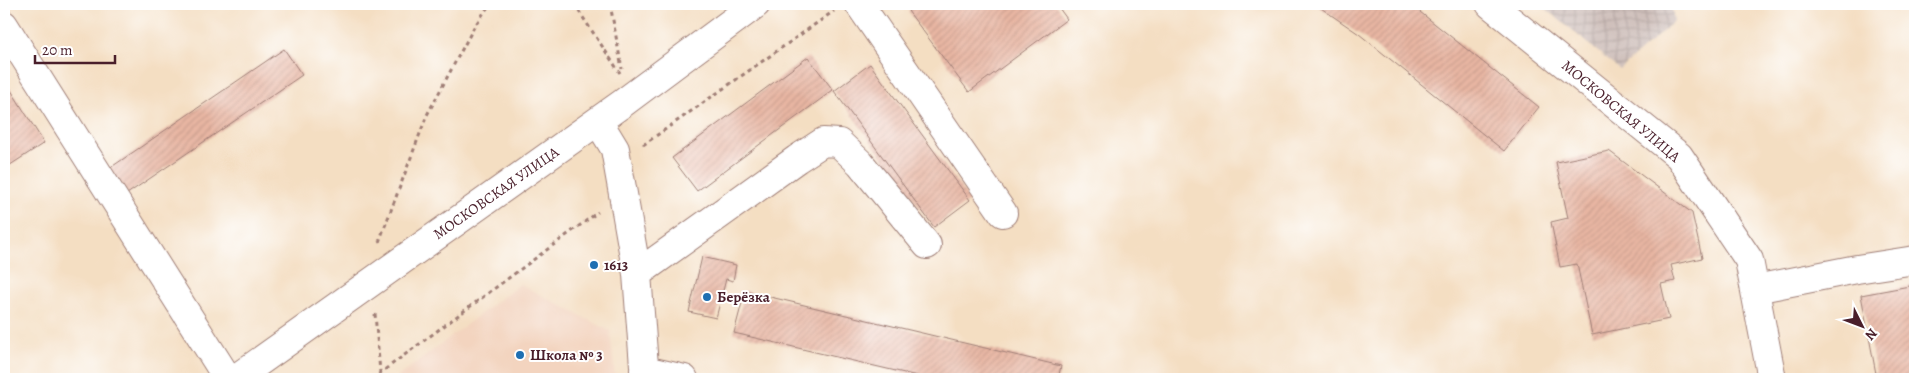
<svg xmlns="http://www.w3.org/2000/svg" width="1919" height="383" font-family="Alegreya,serif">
	<defs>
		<pattern id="industrial-grid" width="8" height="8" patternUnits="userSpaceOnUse" patternTransform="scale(1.25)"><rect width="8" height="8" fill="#cfc0bb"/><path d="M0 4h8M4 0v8" fill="none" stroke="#b3a5a1"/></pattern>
		<pattern id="building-hatch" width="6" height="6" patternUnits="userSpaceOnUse" patternTransform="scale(1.25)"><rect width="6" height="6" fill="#e8b6a3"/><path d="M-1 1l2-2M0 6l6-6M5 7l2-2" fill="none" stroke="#c89c8c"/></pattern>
	</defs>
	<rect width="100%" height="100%" fill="#fff"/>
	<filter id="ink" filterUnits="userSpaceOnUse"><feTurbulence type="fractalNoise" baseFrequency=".02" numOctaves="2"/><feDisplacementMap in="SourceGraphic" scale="10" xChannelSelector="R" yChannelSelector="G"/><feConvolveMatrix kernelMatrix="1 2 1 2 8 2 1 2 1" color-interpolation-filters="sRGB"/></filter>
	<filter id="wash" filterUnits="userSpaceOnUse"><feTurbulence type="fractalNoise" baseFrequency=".0096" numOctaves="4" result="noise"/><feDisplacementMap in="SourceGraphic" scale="20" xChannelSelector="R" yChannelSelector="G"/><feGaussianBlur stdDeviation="1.12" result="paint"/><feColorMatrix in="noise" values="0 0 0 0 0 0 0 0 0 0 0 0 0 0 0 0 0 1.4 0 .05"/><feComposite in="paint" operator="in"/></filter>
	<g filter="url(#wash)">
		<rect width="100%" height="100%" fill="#f4dec2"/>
		<path fill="#f3d4bf" d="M520 284 610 331 615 379H395Z"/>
		<path fill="url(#industrial-grid)" d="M1540 4H1671L1674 21 1620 70Z"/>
		<g id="blocks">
			<path fill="url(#building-hatch)" d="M918 4H1056L1067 19 969 92 908 11Z
				M1315 4H1410L1539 107 1504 151 1359 34Z
				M284 49 302 75 127 194 110 168Z
				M808 57 833 90 697 191 672 158Z
				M870 64 970 200 934 227 834 91Z
				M4 79 44 143 4 169Z
				M1609 151 1692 213 1702 258 1671 265 1675 281 1661 284 1669 319 1592 335 1577 264 1560 267 1551 222 1568 218 1556 162Z
				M702 257 736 265 733 281 726 279 716 318 689 312Z
				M1915 285V379H1877L1861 295Z
				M745 291 1061 366 1058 379H930L734 333Z"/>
		</g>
	</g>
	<g filter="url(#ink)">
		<use href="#blocks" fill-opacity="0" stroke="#9f7e76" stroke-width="1"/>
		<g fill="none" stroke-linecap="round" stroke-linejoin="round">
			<g stroke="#9f7e76" stroke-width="30">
				<path id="minor" d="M859 4 1003 213
					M1490 4 1679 156 1749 260 1772 379
					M4 25 228 379
					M598 121 615 149 623 194 637 274 645 379
					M637 274 797 159 823 142 839 143 860 163 927 245
					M1755 289 1857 269 1915 260
					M644 370 684 379
					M235 379 623 103 756 4"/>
			</g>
			<path stroke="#9f7e76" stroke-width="3" stroke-dasharray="4 4" stroke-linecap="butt" d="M574 4 620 73
				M610 4 622 69
				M643 145 834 11
				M379 242 427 115 474 27 490 4
				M375 314 380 372
				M372 379 598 212"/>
			<use href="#minor" stroke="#fff" stroke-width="28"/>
		</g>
	</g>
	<g fill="#1f6fb2" stroke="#fff" stroke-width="2">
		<circle cx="594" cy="265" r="5"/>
		<circle cx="707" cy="297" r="5"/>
		<circle cx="520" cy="355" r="5"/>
	</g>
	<g text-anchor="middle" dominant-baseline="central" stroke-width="4" stroke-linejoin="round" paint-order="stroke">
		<g font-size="15" fill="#4a1f2b" stroke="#fff">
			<text transform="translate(1621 111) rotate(40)">МОСКОВСКАЯ УЛИЦА</text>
			<text transform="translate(496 193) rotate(-35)">МОСКОВСКАЯ УЛИЦА</text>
		</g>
		<g font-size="15" font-weight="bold" fill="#4a1f2b" stroke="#fff" text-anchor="start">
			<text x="604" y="265">1613</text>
			<text x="717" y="297">Берёзка</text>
			<text x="530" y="355">Школа № 3</text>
		</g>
	</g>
	<rect width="1919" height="383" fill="none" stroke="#fff" stroke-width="20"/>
	<g transform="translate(1862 326) rotate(132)" stroke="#ffffff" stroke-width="4" paint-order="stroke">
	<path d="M0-4L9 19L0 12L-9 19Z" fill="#4a1f2b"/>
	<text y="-8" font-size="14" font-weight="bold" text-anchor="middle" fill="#4a1f2b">N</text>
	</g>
	<path d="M35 55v8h80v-8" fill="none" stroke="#4a1f2b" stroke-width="2.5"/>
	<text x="42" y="55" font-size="15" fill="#4a1f2b" stroke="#ffffff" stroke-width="4" paint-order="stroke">20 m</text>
</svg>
